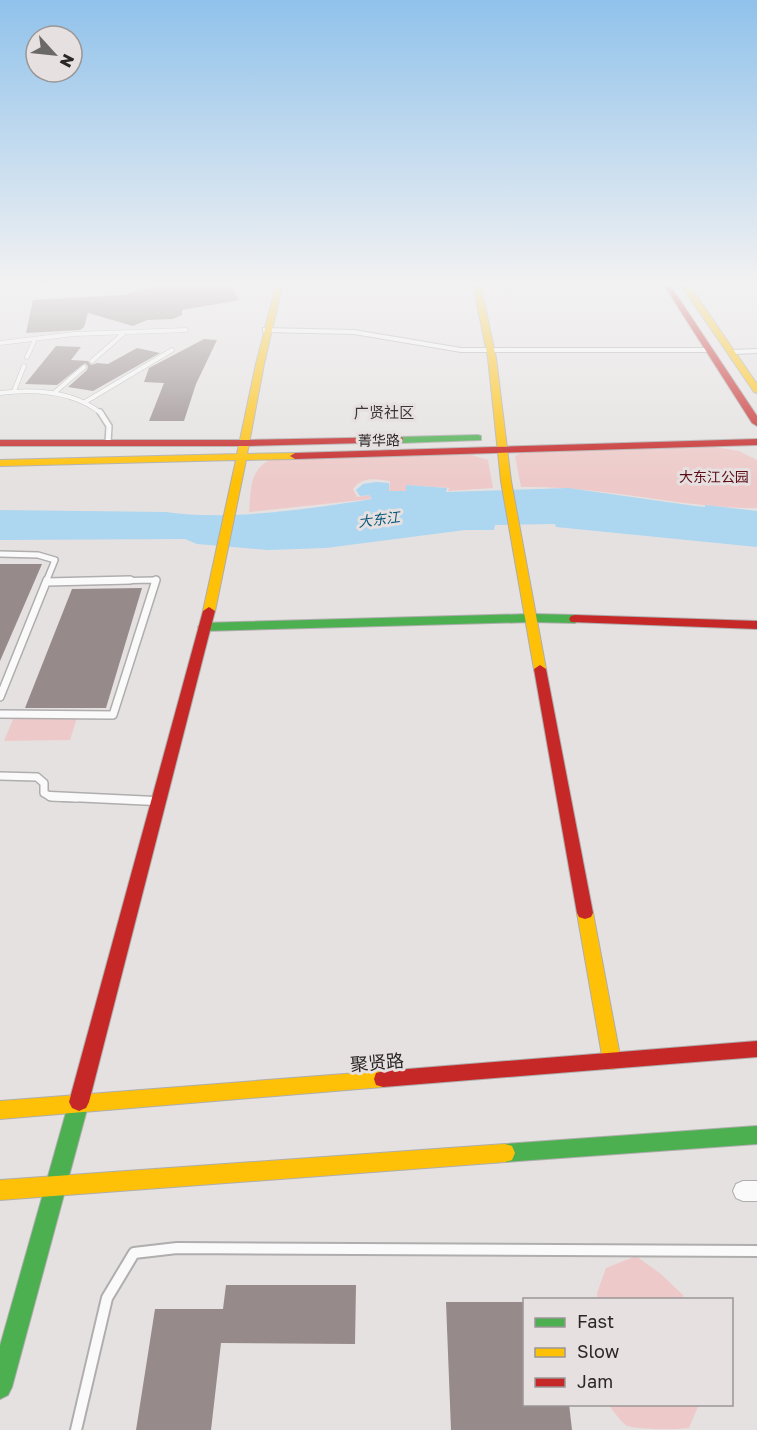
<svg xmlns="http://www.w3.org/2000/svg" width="757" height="1430" font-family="'Golos Text','Noto Sans SC',sans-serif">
	<rect width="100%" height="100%" fill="#e5e1e1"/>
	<path fill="#edcac9" d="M715 447 739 451 757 460V508C679 508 602 485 521 487L515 456 522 452Z
		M465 453 488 460 493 488 448 491 449 488 406 485V491H389L390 481C375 479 362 476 353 489L357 497 369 495 371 499 249 512C251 490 249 470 271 459Z
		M77 718 70 740 4 741 13 719Z
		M636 1256 661 1274 683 1295 684 1299H597V1293L606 1268Z
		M699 1404 689 1428C673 1430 642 1430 627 1426 621 1422 613 1411 609 1405Z"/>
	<path fill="#add6f0" d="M376 482 389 483V491H406V485L447 488 446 492 568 488 695 506 705 507V505L757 511V547L556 527 555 524 495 525 494 530H465L326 548 268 550 197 544 185 539 0 540V510L166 512C228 521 310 509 372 499L369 495 360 496 356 490 363 484Z"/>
	<path fill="#968a8a" d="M176 282H228L239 300 182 310V315L173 319 147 320 133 326 88 313 84 327 80 330 26 333 33 300 123 295Z
		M204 339 217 340 196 384 184 421H149L164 383 144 382 149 368Z
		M56 346 81 347 71 360 88 361 91 365 97 363 108 364 137 348 160 353 93 391 68 387 87 370 88 366 85 363 57 385 25 384Z
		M0 564H42L0 661Z
		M142 588 106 708H25L72 589Z
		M226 1285H356L355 1344 221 1343 211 1430H136L155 1309H223Z
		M446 1302H525V1404H569L572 1430H451Z"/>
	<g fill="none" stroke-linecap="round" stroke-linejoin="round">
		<g stroke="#afadad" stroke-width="5">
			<path id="lane-far4" d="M0 282 40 286 104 282
				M0 343 74 334 186 330
				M27 357 35 339
				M92 361 124 333
				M14 391 24 366
				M0 393C34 389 74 391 102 414
				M54 393 84 367
				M85 402 172 350"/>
		</g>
		<g stroke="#afadad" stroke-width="8">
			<path id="lane-far3" d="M100 412 109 426 108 443
				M0 554 38 555 55 560 46 582
				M48 582 156 580 155 582"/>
		</g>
		<g stroke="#afadad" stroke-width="10">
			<path id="lane-far2" d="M47 582 130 580
				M0 697 47 580
				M0 714 113 715 156 580
				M0 776 37 777 44 783V793L51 797 76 798"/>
		</g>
		<g stroke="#afadad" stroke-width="11">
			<path id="lane-far1" d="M50 796 155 801"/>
		</g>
		<g stroke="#afadad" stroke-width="14">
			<path id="lane" d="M76 1430 107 1298 134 1253 177 1248 757 1251"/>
		</g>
		<g stroke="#afadad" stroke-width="2">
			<path id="street" d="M263 328 354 330 461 348H709L713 350 709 352H461L354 334 266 332H263Z
				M757 349V353L733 354 729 352 733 350Z
				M743 1181H757V1201H743L736 1198 733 1191 736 1184Z"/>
		</g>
		<g stroke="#afadad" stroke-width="2">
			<path id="fast" d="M478 435 481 436V440L400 443 395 440 400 437Z
				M531 614 575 615 581 619 575 623 531 622 204 631 198 627 204 623Z
				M79 1093 86 1096 89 1102 12 1387 8 1395 0 1399V1346L69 1102 72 1096Z
				M757 1126V1144L505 1162 498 1160 495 1153 498 1146 505 1144Z"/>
		</g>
		<g stroke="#afadad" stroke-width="2">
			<path id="slow" d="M277 282H283L264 364 247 454 295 453 300 456 295 459 246 460 215 611 209 615 203 611 236 460 0 466V460L237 454 256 364Z
				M394 282H757V285H689L757 384V393L754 392 681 285 480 284 496 358 511 481 546 669 545 672H535L534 669 501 481 488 358 473 284H397Z
				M585 907 591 909 593 913 621 1061 619 1067 612 1069 605 1067 603 1061 577 913 579 909Z
				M383 1071 390 1073 392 1079 390 1085 383 1087 0 1119V1101Z
				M505 1144 512 1146 515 1153 512 1160 505 1162 0 1200V1180Z"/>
		</g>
		<g stroke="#afadad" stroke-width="2">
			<path id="jam" d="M662 282H668L757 416V426L752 423Z
				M400 437 403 438V442L247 446H0V440H247Z
				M757 439V445L295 459 290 456 295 453Z
				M209 607 215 611 89 1102 86 1108 79 1111 72 1108 69 1102 203 611Z
				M575 615 757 621V629L571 622 569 619 571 616Z
				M540 665 546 669 593 913 591 917 585 919 579 917 577 913 534 669Z
				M757 1041V1057L383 1087 376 1085 374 1079 376 1073 383 1071Z"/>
		</g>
		<use href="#lane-far4" stroke="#fbfafa" stroke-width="4"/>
		<use href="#lane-far3" stroke="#fbfafa" stroke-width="5"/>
		<use href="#lane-far2" stroke="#fbfafa" stroke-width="7"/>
		<use href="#lane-far1" stroke="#fbfafa" stroke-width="8"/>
		<use href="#lane" stroke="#fbfafa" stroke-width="10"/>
		<use href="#street" fill="#fbfafa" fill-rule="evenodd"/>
		<use href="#fast" fill="#4caf50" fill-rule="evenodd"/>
		<use href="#slow" fill="#ffc107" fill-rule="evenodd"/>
		<use href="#jam" fill="#c62828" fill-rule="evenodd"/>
	</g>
	<linearGradient id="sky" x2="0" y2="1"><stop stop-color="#90c2eb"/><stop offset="0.59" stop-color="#f3f2f2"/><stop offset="1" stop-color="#f3f2f2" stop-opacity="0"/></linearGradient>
	<rect width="757" height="482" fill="url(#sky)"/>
	<g text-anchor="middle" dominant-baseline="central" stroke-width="6" stroke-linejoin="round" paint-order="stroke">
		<g font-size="14" fill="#2a2827" stroke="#e6e0e0">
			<text transform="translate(379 440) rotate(-1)">菁华路</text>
		</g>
		<g font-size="14" fill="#5c0d15" stroke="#e6e0e0">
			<text x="714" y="476">大东江公园</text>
		</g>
		<g font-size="14" font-style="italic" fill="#095779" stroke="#e6e0e0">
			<text transform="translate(379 519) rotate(-7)">大东江</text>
		</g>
		<g font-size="15" fill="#3b3737" stroke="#e6e0e0">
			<text x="384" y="412">广贤社区</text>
		</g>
		<g font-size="18" fill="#2a2827" stroke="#e6e0e0">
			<text transform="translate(377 1062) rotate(-5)">聚贤路</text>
		</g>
	</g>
	<rect x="523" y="1298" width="210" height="108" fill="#e6e0e0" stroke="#9b9696" stroke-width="1.5"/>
	<rect x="535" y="1318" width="30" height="9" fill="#4caf50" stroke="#9b9696" stroke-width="1.5"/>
	<text x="577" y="1328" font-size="18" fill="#2a2827">Fast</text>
	<rect x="535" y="1348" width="30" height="9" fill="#ffc107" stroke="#9b9696" stroke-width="1.5"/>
	<text x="577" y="1358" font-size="18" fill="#2a2827">Slow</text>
	<rect x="535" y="1378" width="30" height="9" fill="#c62828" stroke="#9b9696" stroke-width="1.5"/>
	<text x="577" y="1388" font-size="18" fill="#2a2827">Jam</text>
	<g transform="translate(54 54) rotate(117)"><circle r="28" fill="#e6e0e0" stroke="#9b9696" stroke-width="1.5"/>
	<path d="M0-4.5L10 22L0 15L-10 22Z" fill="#6b6968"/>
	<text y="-9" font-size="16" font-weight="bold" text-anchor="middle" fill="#2a2827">N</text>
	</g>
</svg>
